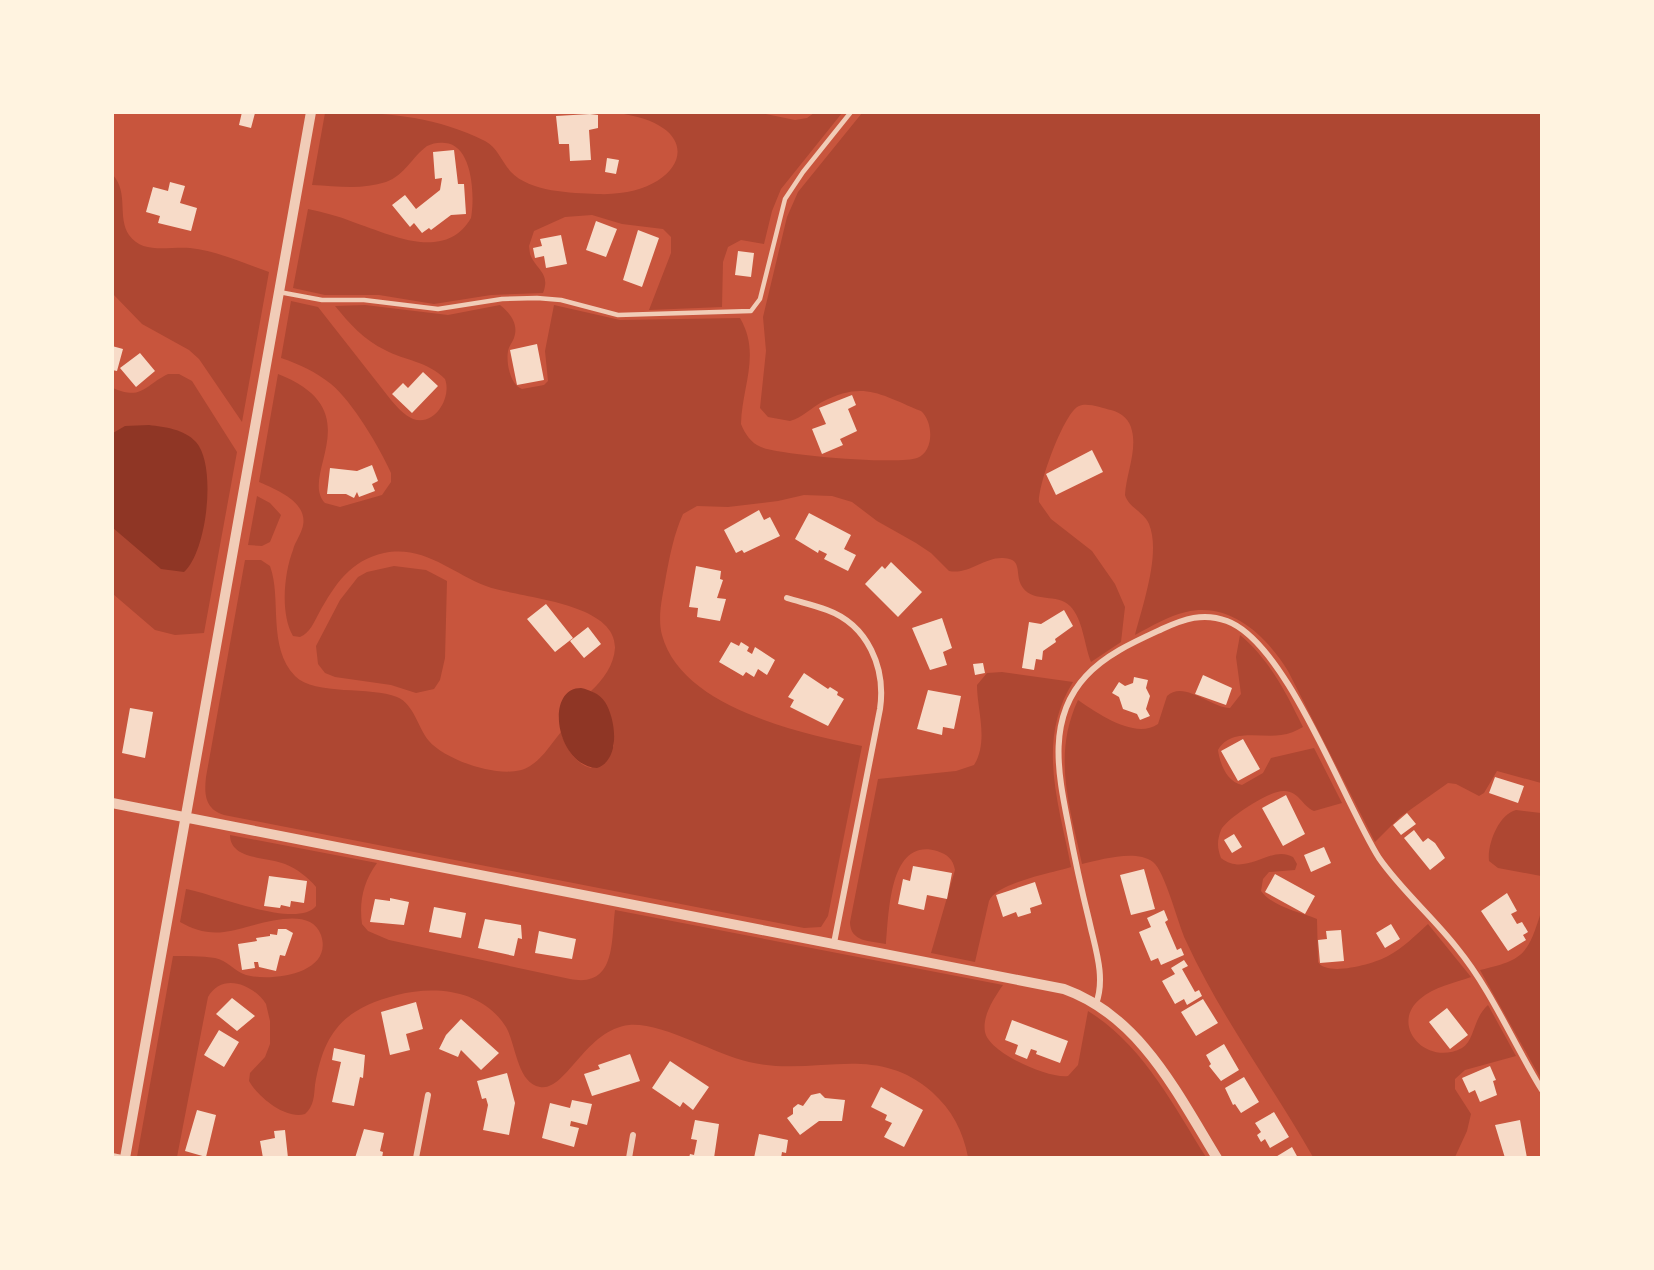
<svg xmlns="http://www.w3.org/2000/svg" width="1654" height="1270" font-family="'Sofia Sans Condensed',sans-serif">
	<rect width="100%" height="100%" fill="#c8553d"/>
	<path fill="#ae4732" d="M761 113 795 120 807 118 814 113H842L781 189 772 211 764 244 741 240 728 247 723 262 722 307 649 310 671 253V237L663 229 622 224 592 215 565 217 534 231 529 246 530 254C536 270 551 273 543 293L491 295 434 304 379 295H325L293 288 308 209C323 212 338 216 353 222 389 234 445 263 471 218 475 197 473 145 445 143 439 142 433 143 427 146 412 157 405 175 386 182 362 190 337 186 312 185L325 113C381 112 433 115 485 141 498 148 501 161 511 172 530 192 571 193 597 194 683 198 716 125 616 113Z
		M862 113H1541V783L1497 771 1484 793 1479 796 1456 784 1448 783 1400 817 1375 842 1288 671C1267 637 1231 601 1186 612 1168 616 1152 626 1135 635 1143 604 1161 553 1149 524 1144 512 1128 507 1125 495 1126 475 1137 451 1132 431 1130 420 1122 413 1111 410 1102 408 1087 402 1079 406 1064 412 1038 485 1039 502L1051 519 1092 551 1115 584 1125 607 1121 642 1091 662C1084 644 1083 619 1070 606 1057 593 1034 603 1023 588 1013 575 1025 559 1003 558 984 557 969 575 949 571L931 553 916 543 877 521 852 502 832 496 804 495 778 501 728 507 697 506 683 514C674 534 670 555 666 576 663 595 657 616 662 635 681 707 799 733 862 746L828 916 821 927 804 928 224 815C205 809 204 794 206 777L245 560H261L270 566C282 598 267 647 295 676 315 696 371 686 397 697 414 704 418 728 429 741 446 761 507 782 530 766 543 758 551 744 561 732 565 747 575 764 591 768L614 746C613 724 610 703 591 691 603 680 614 665 615 648 616 601 516 598 486 586 451 573 425 545 384 553 351 560 335 584 319 613 314 622 310 633 300 637L293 636C280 614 284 573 293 550 295 542 300 536 302 529 311 503 277 490 259 482L278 374C373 411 298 475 325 503L340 507 382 495 391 482V473C380 448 352 401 331 384 316 372 299 364 281 358L291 301 318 307 391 400C398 408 404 415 413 419 435 427 452 397 445 379 427 361 406 361 385 350 364 340 349 323 335 306L365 305 448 315 500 305C510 313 519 324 514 338 512 343 509 346 508 351 506 362 510 385 522 389L544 385 548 381 545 351 554 305 620 320 740 318C761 354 742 386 741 424 745 434 751 443 761 447 780 455 899 465 917 458 935 451 933 421 921 411 881 395 864 380 822 402 812 407 802 418 790 421L768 417 760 408 766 351 763 317 787 217 798 192Z
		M113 175C129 193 117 217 129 235 143 255 170 246 190 248 217 251 243 263 269 272L242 422 199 359 189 350 142 324 113 294Z
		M168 374H179L192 381 237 452 204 633 175 635 155 630 113 594V388C142 401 145 385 168 374Z
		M257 496 270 503 281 515 270 542 262 546 248 545Z
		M394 566 426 570 447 581 445 658 440 680 434 689 416 693 391 685 335 677 325 673 318 664 316 646 340 600 358 577 367 572Z
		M1240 635C1270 660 1286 693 1303 727 1296 731 1289 734 1281 735 1261 738 1230 728 1218 750 1220 764 1227 782 1242 785L1263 773 1271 758 1314 748 1342 803 1314 811C1302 806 1299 791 1284 791 1270 790 1227 818 1221 830 1217 840 1217 848 1221 858 1247 878 1270 844 1293 857L1297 864 1295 870 1269 872 1263 879 1261 891C1273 907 1299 912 1317 919L1318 962C1327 977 1374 964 1388 956 1403 948 1416 935 1428 924L1471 977C1454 983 1434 987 1420 999 1389 1025 1426 1067 1462 1048 1475 1040 1473 1018 1488 1005L1516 1056 1465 1070 1455 1079V1089L1471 1114 1467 1131 1455 1157H1313C1272 1085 1221 1017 1186 941 1178 924 1165 871 1153 862 1135 849 1101 860 1082 864 1070 807 1052 756 1078 700 1097 713 1135 740 1158 724L1167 696C1184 680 1211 708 1230 708L1241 694 1236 657Z
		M1002 672 1073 682C1036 741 1059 804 1071 867 1052 873 996 883 989 901L975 962 931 953 955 870C953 859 948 855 937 851 889 837 889 913 886 944 870 941 850 942 850 922L878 779 956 771 974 765C989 741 977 710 977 685L987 673Z
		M1516 810 1541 813V876L1498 868 1489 861C1487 844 1499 814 1516 810Z
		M230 835 377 863C363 882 359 902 362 924L368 931 389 940 570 979C616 988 611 942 615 910L1003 985C994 998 982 1016 985 1032 989 1053 1049 1079 1068 1076L1078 1065 1088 1011C1143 1045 1173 1105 1206 1157H968C963 1131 952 1110 932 1092 874 1041 815 1078 749 1062 714 1054 662 1022 629 1025 585 1030 566 1092 540 1087 517 1083 516 1044 506 1027 483 990 436 985 397 995 343 1009 324 1032 315 1085 314 1096 314 1106 305 1114 286 1120 258 1097 249 1081L250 1073 265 1057 270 1044V1021L266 1004C253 984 222 972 208 997L177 1157H137L173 956C187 956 201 956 215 958 227 960 234 971 246 975 271 982 334 974 321 935 309 901 247 930 224 932 208 934 194 930 180 922L186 889C211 893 297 930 316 906V887C308 877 297 869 285 864 268 857 230 860 230 835Z
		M1541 912V1079L1480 970C1524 960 1528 954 1541 912Z"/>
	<path fill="#8f3625" d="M149 425C165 427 184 429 196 442 217 465 207 552 184 572L161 569 113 528V433L125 426Z
		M581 688C590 690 600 694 605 702 616 719 621 760 597 768 556 766 544 688 581 688Z"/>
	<path fill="#f7dbc8" d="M242 112 255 113 251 128 239 125Z
		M590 114 598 115V128L589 130 591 160 570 161 569 144H559L556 116Z
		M454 150 458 184H464L466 214 451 215 431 230 429 228 422 233 414 223 410 227 392 205 405 195 416 209 440 190 442 178 435 179 433 152Z
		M607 158 619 160 616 174 605 172Z
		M170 182 185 186 180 203 197 208 191 231 158 223 160 216 146 212 153 187 168 191Z
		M596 221 617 229 606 257 586 250Z
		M638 230 659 238 642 287 623 280Z
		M561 235 567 264 546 268 544 256 535 258 533 248 542 246 540 239Z
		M738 251 754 253 751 277 735 275Z
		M537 344 544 380 517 385 510 350Z
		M112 346 123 349 117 371 112 370Z
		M140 353 155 371 136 387 120 368Z
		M423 372 438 386 412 413 392 394 403 383 408 388Z
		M852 395 856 405 848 409 857 431 840 439 843 445 822 454 812 429 826 424 819 408Z
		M1092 450 1103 472 1056 495 1046 474Z
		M372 465 378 481 372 484 375 491 359 497 357 492 354 498 346 494H327L330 468 357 471Z
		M759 510 764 520 770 517 780 536 744 553 742 550 736 553 724 530Z
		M809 513 851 535 844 549 856 555 848 571 824 559 827 554 819 550 818 553 795 539Z
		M891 562 922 592 898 617 865 584 882 566 885 569Z
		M696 566 721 571 720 579 723 580 717 598 726 599 720 621 697 617 698 608 689 607Z
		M546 604 573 638 555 652 527 619Z
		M1064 610 1073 626 1055 639 1056 642 1043 651 1042 660 1036 659 1034 670 1022 668 1029 622 1041 624Z
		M942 618 952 648 943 652 947 665 930 670 912 628Z
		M588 627 601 644 584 658 570 641Z
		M731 642 739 646 741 642 749 647 747 651 752 654 755 647 775 660 767 675 758 669 754 677 746 672 743 676 719 662Z
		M983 663 985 673 975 675 973 664Z
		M804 673 828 689 830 687 838 692 837 695 844 699 828 726 790 707 794 700 788 697Z
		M1203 675 1232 688 1226 705 1195 694Z
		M1134 677 1148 680 1146 688 1150 696 1146 709 1150 716 1140 720 1137 714 1123 709 1119 697 1112 693 1119 682 1125 686 1133 683Z
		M928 690 961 696 954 729 943 727 942 735 917 729Z
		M130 708 153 712 145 758 122 753Z
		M1243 739 1260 769 1238 781 1221 751Z
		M1495 777 1524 786 1518 803 1489 793Z
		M1286 795 1305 834 1283 846 1262 808Z
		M1407 813 1416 824 1401 835 1393 825Z
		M1414 830 1423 842 1428 838 1435 843 1445 858 1430 870 1404 838Z
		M1234 834 1242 847 1232 853 1224 840Z
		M1324 847 1331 863 1311 872 1304 855Z
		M913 866 952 873 947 899 927 895 924 910 898 904 903 879 910 881Z
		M1144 869 1155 909 1131 915 1120 875Z
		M1275 874 1315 896 1305 914 1265 892Z
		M269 876 307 881 304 903 291 901 290 907 281 905 280 908 264 906Z
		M1035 882 1042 904 1030 908 1031 913 1018 917 1016 912 1003 917 996 895Z
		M1507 893 1517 911 1511 914 1517 924 1522 922 1528 932 1523 935 1526 940 1508 951 1481 911Z
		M390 898 409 902 404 925 370 922 375 899 390 901Z
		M434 907 466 913 461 938 429 932Z
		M1164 910 1168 920 1165 922 1177 950 1181 948 1184 955 1161 965 1158 958 1151 961 1139 932 1151 927 1147 918Z
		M485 919 521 925 522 939 518 938 514 956 478 948Z
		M1391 924 1400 939 1385 948 1376 933Z
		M278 929H286L293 933 285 956 280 955 276 971 259 967 258 962H254L255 968 242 970 238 944 257 941 256 938 270 936V934L277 935Z
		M1341 930 1344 961 1320 963 1318 940 1327 939 1326 931Z
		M539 931 576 939 572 959 535 953Z
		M1184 960 1188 966 1182 969 1195 992 1199 990 1202 996 1187 1005 1184 999 1175 1004 1162 981 1175 974 1171 968Z
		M232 998 255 1016 237 1031 216 1014Z
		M1203 999 1218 1023 1196 1036 1181 1012Z
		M416 1002 423 1029 406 1034 410 1050 390 1055 381 1012Z
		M1447 1008 1468 1035 1450 1049 1429 1022Z
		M461 1019 499 1053 481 1070 461 1050 458 1057 439 1049 446 1035Z
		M1012 1020 1068 1041 1060 1063 1036 1054 1037 1051 1031 1049 1027 1059 1015 1054 1018 1045 1005 1040Z
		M219 1030 239 1042 224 1067 204 1055Z
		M1224 1044 1239 1070 1221 1081 1209 1066 1211 1064 1206 1055Z
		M334 1048 365 1055 363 1078 360 1077 354 1106 332 1102 341 1062 332 1060Z
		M630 1054 640 1081 592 1096 584 1074 600 1069 598 1065Z
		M670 1061 709 1087 693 1110 683 1102 680 1107 652 1088Z
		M1490 1066 1496 1080 1493 1081 1497 1095 1480 1102 1475 1090 1469 1093 1462 1078Z
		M507 1073 515 1103 509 1135 483 1130 488 1105 486 1098 482 1099 477 1081Z
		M1244 1077 1259 1102 1241 1113 1235 1104 1233 1105 1225 1088Z
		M881 1087 923 1110 904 1147 884 1137 892 1123 885 1120 887 1115 871 1107Z
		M820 1093 825 1098 845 1100 842 1121H819L800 1135 787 1118 793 1114V1108L798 1104 803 1106 811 1095Z
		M572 1100 592 1104 587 1125 571 1121 570 1126 579 1128 574 1147 542 1138 550 1103 570 1108Z
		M197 1110 216 1115 206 1157 185 1151Z
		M1274 1112 1289 1137 1270 1148 1265 1139 1261 1142 1257 1135 1261 1132 1255 1123Z
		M695 1120 719 1124 714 1158H689L690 1154 694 1155 697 1140 691 1139Z
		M1520 1120 1527 1158H1505L1495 1125Z
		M364 1129 384 1133 380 1151 383 1152 382 1158H355Z
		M285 1130 288 1158H263L260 1141 275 1138 274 1131Z
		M759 1134 788 1140 786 1153 782 1152 781 1158H754Z
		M1292 1147 1298 1158H1274Z"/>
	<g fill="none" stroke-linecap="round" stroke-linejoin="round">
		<path stroke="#f1ccb7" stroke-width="4.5" d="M279 292 322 300H364L438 309 502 299 537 298 561 300 618 315 751 311 760 299 785 199 803 172 851 112"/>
		<path stroke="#f1ccb7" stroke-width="6" d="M787 598C800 602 814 605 827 610 868 625 886 668 880 709L834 943
			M1096 1004C1106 977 1095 948 1089 920 1081 888 1074 855 1068 823 1058 773 1047 718 1086 676 1106 654 1136 641 1162 629 1184 619 1203 612 1227 621 1287 643 1343 801 1379 858 1402 891 1432 916 1457 948 1492 991 1513 1043 1542 1090
			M112 1156 122 1158
			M416 1158 428 1095
			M629 1158 633 1135"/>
		<path stroke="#f1ccb7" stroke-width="10" d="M112 803 1064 989C1140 1016 1177 1093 1217 1158
			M125 1158 311 112"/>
	</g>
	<rect width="1654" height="1270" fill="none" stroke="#fff3e0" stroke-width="228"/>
</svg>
